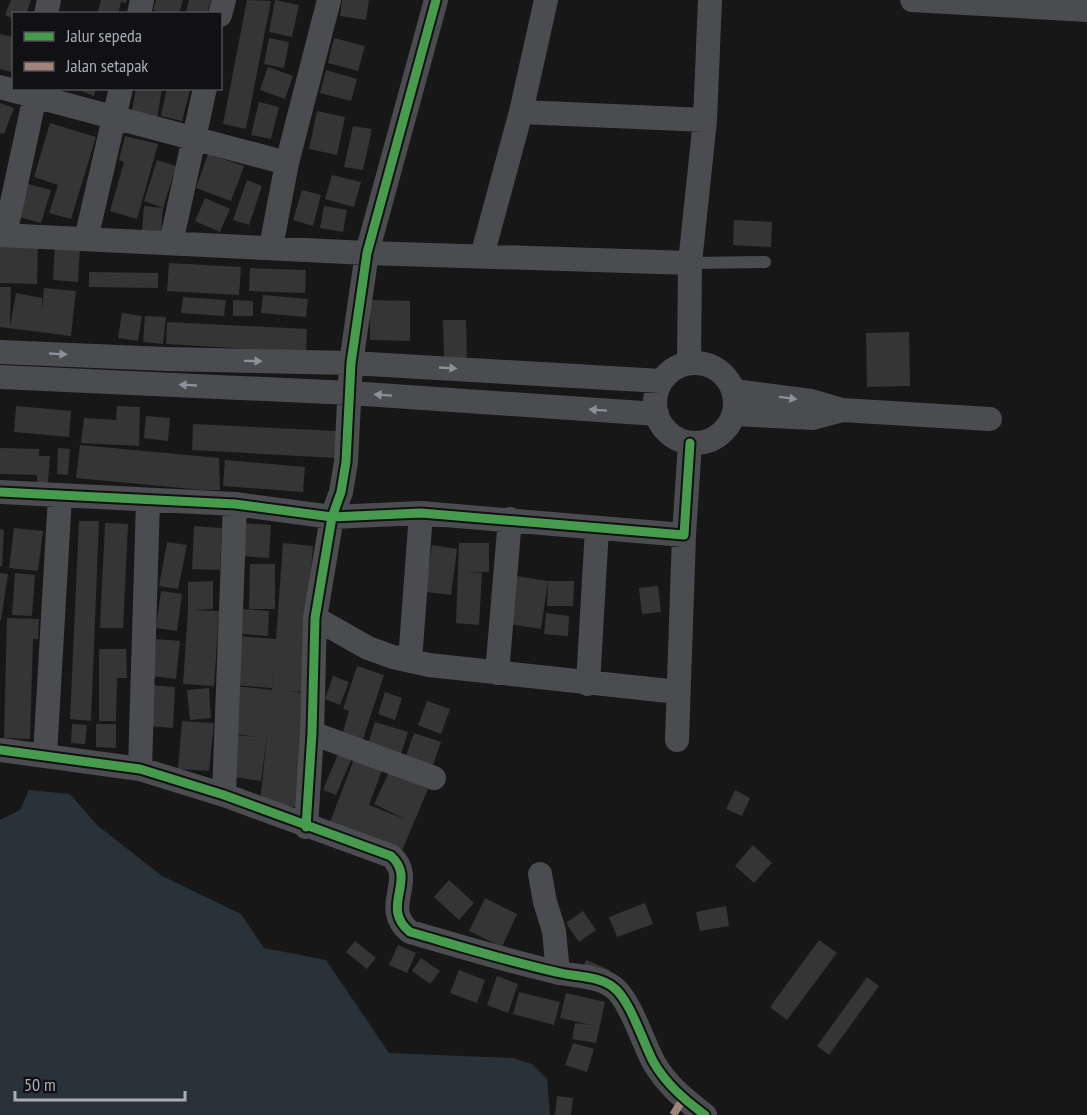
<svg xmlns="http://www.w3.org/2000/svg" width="1087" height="1115" font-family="'PT Sans Narrow',sans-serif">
	<rect width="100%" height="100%" fill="#171717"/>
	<path fill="#2a3239" d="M29 790 70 794 97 825 162 876 241 914 264 948 326 960 389 1053 512 1058 532 1064 547 1079 550 1115H0V820L20 810Z"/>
	<path fill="#353536" d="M11 0H31L26 14H14V19L5 15Z
		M101 0H127L126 3 121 2 118 14H97Z
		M156 0H183L179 14H166L153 10Z
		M189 0H211L207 14H194L186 11Z
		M247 0 271 1 246 129 223 124Z
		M275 0 299 5 292 37 269 32Z
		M342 0H369L366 20 340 16Z
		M0 34 14 37V62L11 72 0 69Z
		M269 38 289 42 284 68 264 64Z
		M334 38 365 46 358 71 328 63Z
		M268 67 293 76 285 99 260 90Z
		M326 70 357 79 351 101 320 93Z
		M73 88H96L94 96Z
		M136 88H162L157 120 131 116Z
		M167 88 190 90 182 121 161 116Z
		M259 102 279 107 271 139 251 135Z
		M0 103 14 108 4 134 0 133Z
		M317 111 345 117 337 155 309 149Z
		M50 123 96 137 71 219 49 213 58 185 34 177Z
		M353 126 372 129 363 170 344 167Z
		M125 136 158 144 137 219 110 211 124 162 119 160Z
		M208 154 244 166 231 201 196 188Z
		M157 160 176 166 163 208 144 201Z
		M332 175 361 182 354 207 325 199Z
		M247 180 262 186 249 225 233 220Z
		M28 184 51 190 41 223 19 217Z
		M302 190 321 195 313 226 293 220Z
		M205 198 230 209 220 232 195 221Z
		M144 206 163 208 161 231 142 230Z
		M324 206 347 210 343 232 320 228Z
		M734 220 772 222 771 247 733 245Z
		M0 240 38 242 37 284 0 283Z
		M55 245 80 247 78 282 53 280Z
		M169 263 241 267 239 295 167 291Z
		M250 268 306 270 305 293 249 291Z
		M89 272 158 273V288L89 287Z
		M0 287H11L10 327 16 293 42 298V310L44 288 76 291 71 336 0 327Z
		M263 295 308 299 306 317 261 313Z
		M183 297 226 300 224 316 181 313Z
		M233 300 253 301V316H233Z
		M370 300 410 301V341L370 340Z
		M122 313 142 316 138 341 118 338Z
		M145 316 166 317 163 344 143 342Z
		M443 320H466L467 359H444Z
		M167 322 307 329 306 352 166 344Z
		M909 332 910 386 867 387 866 333Z
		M16 406 71 411 69 437 14 432Z
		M117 406 140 407 139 446 81 443 84 418 116 420Z
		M146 416 170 418 168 441 144 438Z
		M193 424 337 431 336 458 192 450Z
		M80 445 219 458 220 490H202L76 478Z
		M0 448 39 449V456H50L48 483 37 482V475L0 474Z
		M58 448 70 449 68 475 57 474Z
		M225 460 305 467 303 492 223 486Z
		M79 521H99L91 721 70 719Z
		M105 523 128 524 123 628H100Z
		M243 523 271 525 269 558 241 556Z
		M194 526 222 528 220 570 192 569Z
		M14 528 43 531 38 571 9 568Z
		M0 529 4 530 2 566H0Z
		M167 542 187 545 178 589 159 586Z
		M283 543 313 546 302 692 288 691 309 694 296 807 260 803 267 735 261 781 229 776 231 735 261 737 232 734 235 686 272 690 275 651 272 688 235 685 239 636 276 639Z
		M459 543H489V572H465L482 573 479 625 456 623Z
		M432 545 457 549 451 595 425 592Z
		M250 564H275V609H249Z
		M0 573 8 574 1 620H0Z
		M15 573 35 575 32 616 12 615Z
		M516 576 548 581 541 629 509 624Z
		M213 581V609L193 610 219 611 214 686 183 684 188 609V582Z
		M548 581H574L573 606H547Z
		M658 586 661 612 642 614 639 588Z
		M161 591 182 594 177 631 156 628Z
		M243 609 269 611 268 636 241 634Z
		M546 613 569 616 568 636 544 634Z
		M7 618 39 619 38 639H33L30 739 4 738Z
		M156 639 180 641 176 679 152 676Z
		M99 649H126L127 678H117L116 721H99Z
		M357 666 384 675 361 745 341 738 349 711 343 709Z
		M333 676 349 682 340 705 325 699Z
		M149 685 175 687 173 728 147 726Z
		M209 688 211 718 190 720 187 690Z
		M385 692 402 698 395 720 378 714Z
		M427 701 450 709 441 734 418 725Z
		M182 721 214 723 209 771 178 769Z
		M375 722 408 732 401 754 368 744Z
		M72 724 87 725 85 744 71 743Z
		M96 724H116V748L96 747Z
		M414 733 441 742 432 768 405 759Z
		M338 754 351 760 336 795 323 790Z
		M354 759 382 770 369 805 405 819 374 804 389 772 428 789 401 853 329 825Z
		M735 790 750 798 742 816 726 809Z
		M753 845 772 863 754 883 735 866Z
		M449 880 474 903 459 920 434 897Z
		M485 898 517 914 502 947 469 931Z
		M645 903 653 924 617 937 609 917Z
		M726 906 729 926 700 931 696 912Z
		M583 911 596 930 579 942 566 923Z
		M819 940 837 953 787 1020 770 1007Z
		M355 941 376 958 367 969 346 952Z
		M398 945 416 953 407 973 389 965Z
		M421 958 440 971 430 984 412 971Z
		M586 960 610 970 605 980 581 970Z
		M459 970 485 980 477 1003 450 993Z
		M497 976 518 984 508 1013 487 1005Z
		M867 977 879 986 829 1055 817 1046Z
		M519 992 560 1002 554 1025 513 1014Z
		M566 993 605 1002 596 1043 572 1039 575 1023 591 1025 560 1018Z
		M573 1043 594 1049 587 1072 565 1065Z
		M557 1096 573 1098 571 1115H555Z"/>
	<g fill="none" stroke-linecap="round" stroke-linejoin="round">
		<path stroke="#4b4c50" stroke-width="12" d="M690 263 765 262"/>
		<path stroke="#4b4c50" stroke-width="24" d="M912 0 1087 10
			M46 14 49 0
			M139 14 142 0
			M220 15 224 0
			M0 87 287 163
			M521 112 705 120
			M0 235 367 253 690 263
			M5 235 35 96
			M86 239 121 88
			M171 243 205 88
			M271 247 287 163 329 0
			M482 256 521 112 546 0
			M0 352 166 359 351 363 661 381
			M655 403a40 40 0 1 1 80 0a40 40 0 1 1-80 0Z
			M689 363 690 263 705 120 710 0
			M0 377 350 393 657 414
			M734 391 811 401 842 410 990 419
			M734 414 813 418 839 411
			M0 492 235 504 332 517 421 513 684 535 690 443
			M315 618 368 648 393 657 429 665 678 692
			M410 661 421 513
			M497 673 510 519
			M588 684 597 528
			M312 733 434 778
			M677 740 684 535
			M0 750 140 769 224 795 391 856C418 880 379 907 410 932 459 946 507 961 556 972 575 977 597 975 613 987 630 999 643 1043 654 1063 667 1085 685 1100 705 1115
			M45 755 60 496
			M140 769 148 500
			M224 795 235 504
			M306 827 312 733 315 618 332 517 341 492 346 462 351 363 367 253 436 0
			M540 874 545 902 554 931 558 973"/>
		<path stroke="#a18479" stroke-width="8" stroke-dasharray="15 8" stroke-linecap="butt" d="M673 1115 683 1099"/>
		<g stroke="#111113" stroke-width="13">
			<path id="cycleway" d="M0 492 235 504 332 517 421 513 684 535 690 443
				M0 750 140 769 224 795 391 856C418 880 379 907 410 932 459 946 507 961 556 972 575 977 597 975 613 987 630 999 643 1043 654 1063 667 1085 685 1100 705 1115
				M306 827 312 733 315 618 332 517 341 492 346 462 351 363 367 253 436 0"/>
		</g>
		<use href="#cycleway" stroke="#469c4c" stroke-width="9"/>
	</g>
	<defs><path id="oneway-solid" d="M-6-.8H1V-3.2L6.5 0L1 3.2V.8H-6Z" transform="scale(1.5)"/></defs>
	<g fill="#8c9099">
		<use href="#oneway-solid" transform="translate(58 354) rotate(3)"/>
		<use href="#oneway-solid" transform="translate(253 361) rotate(1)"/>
		<use href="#oneway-solid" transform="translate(448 368) rotate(3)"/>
		<use href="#oneway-solid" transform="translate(188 385) rotate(-177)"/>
		<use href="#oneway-solid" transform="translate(383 395) rotate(-176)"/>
		<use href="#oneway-solid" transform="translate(788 398) rotate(7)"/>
		<use href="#oneway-solid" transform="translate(598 410) rotate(-176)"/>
	</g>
	<rect x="12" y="12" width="210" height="78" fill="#111113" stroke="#4d4f55" stroke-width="1.5"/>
	<rect x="24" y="32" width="30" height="9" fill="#469c4c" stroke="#4d4f55" stroke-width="1.5"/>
	<text x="66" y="42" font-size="18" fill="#a8adb8">Jalur sepeda</text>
	<rect x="24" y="62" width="30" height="9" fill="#a18479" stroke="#4d4f55" stroke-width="1.5"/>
	<text x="66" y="72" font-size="18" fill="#a8adb8">Jalan setapak</text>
	<path d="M15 1091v9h170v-9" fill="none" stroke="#a8adb8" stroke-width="3"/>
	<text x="24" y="1091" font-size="18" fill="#a8adb8" stroke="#111113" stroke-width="4.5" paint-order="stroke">50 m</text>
</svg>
